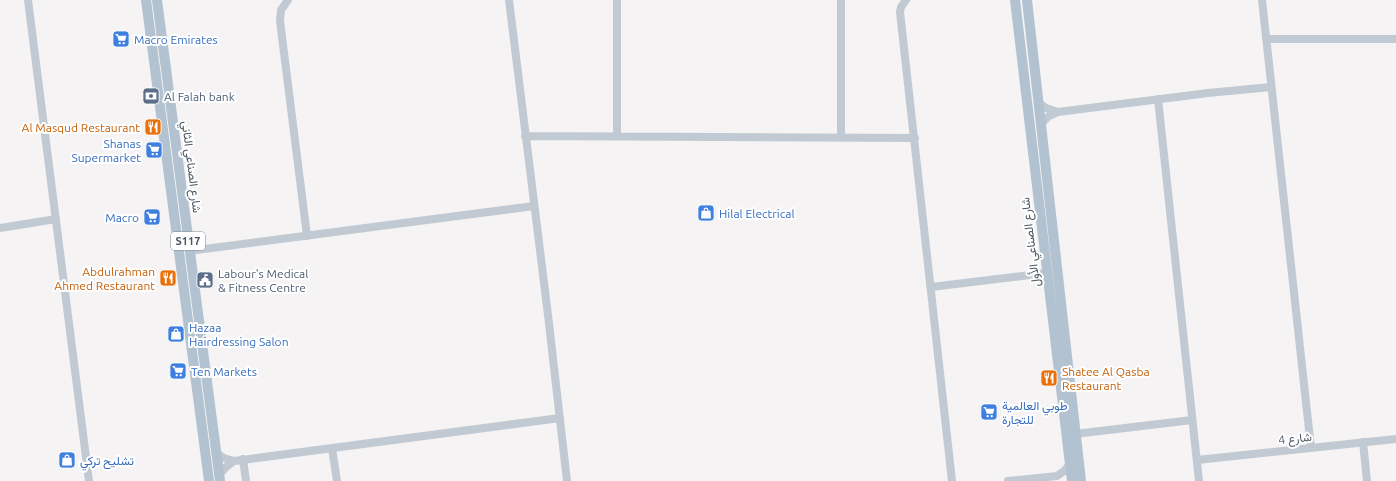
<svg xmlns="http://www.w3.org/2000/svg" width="1396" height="481" font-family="Ubuntu,Vazirmatn,sans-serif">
	<rect width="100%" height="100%" fill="#f5f3f3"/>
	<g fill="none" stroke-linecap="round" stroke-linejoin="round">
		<path stroke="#c1cad2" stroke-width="8" d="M28 0 89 481
			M288 0 281 10 280 21 307 236
			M509 0 548 315 567 481
			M841 0V138
			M906 0 901 7 900 12 952 481
			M1262 0 1311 448
			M1266 39H1396
			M1158 99 1199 481
			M1039 103 1046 108 1058 112
			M1041 124 1049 116 1058 112 1208 93 1271 87
			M525 136 915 138
			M617 136V0
			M0 228 56 219
			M189 251 534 206
			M931 287 1047 273
			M1075 434 1192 420
			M1363 442 1367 481
			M332 448 337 481
			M216 453 224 458 234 461 560 418
			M243 459 246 481
			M1197 460 1396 439
			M219 475 226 467 234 461
			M1008 481 1057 476 1064 471 1070 464"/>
		<path stroke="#b3c2d1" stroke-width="10" d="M146 0 209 481
			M157 0 220 481
			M1015 0 1072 481
			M1027 0 1081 481"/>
	</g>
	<defs>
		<g id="supermarket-square" transform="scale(0.9)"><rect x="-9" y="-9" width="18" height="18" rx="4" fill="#3f7fe0" stroke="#fff"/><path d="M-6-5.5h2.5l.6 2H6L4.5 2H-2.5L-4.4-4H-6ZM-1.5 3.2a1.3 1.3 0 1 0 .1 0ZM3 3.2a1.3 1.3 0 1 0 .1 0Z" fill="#fff"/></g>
		<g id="bank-square" transform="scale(0.9)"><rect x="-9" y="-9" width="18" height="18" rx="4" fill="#5c6f8a" stroke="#fff"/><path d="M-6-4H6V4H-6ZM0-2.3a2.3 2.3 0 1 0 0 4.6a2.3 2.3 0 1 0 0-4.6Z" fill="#fff"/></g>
		<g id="restaurant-square" transform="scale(0.9)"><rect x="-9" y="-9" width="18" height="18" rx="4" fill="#e8710a" stroke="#fff"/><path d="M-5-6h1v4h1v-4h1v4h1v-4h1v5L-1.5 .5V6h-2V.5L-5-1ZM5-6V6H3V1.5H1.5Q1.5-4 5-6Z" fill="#fff"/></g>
		<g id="shop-square" transform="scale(0.9)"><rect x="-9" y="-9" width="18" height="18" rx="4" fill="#3f7fe0" stroke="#fff"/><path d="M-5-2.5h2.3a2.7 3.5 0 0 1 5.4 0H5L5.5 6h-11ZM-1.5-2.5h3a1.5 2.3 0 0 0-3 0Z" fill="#fff"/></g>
		<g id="civic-square" transform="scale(0.9)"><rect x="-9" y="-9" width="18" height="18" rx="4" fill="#5c6f8a" stroke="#fff"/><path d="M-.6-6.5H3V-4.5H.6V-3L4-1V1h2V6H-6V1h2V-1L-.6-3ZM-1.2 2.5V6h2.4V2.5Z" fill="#fff"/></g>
	</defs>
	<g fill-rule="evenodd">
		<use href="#supermarket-square" x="121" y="39"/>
		<use href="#bank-square" x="151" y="96"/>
		<use href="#restaurant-square" x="153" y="127"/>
		<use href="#supermarket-square" x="154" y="150"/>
		<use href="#shop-square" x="706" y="213"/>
		<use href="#supermarket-square" x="152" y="217"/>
		<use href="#restaurant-square" x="168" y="278"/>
		<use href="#civic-square" x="205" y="280"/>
		<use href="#shop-square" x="176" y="334"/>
		<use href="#supermarket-square" x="178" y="371"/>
		<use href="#restaurant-square" x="1049" y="378"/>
		<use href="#supermarket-square" x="989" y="412"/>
		<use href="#shop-square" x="67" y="460"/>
	</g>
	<g text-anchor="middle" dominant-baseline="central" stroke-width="4" stroke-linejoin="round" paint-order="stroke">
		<rect fill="#fff" stroke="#808990" stroke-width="1" x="171" y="232" width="34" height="18" rx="3"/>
		<g font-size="11" font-weight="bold" fill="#4a5661">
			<text x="188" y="241">S117</text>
		</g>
		<g font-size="12" fill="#366cbe" stroke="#fff" text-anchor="start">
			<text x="134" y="39">Macro Emirates</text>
			<text x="141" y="143" text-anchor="end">Shanas<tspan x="141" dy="14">Supermarket</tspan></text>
			<text x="719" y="213">Hilal Electrical</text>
			<text x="139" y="217" text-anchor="end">Macro</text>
			<text x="189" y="327">Hazaa<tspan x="189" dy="14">Hairdressing Salon</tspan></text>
			<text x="191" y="371">Ten Markets</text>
			<text x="1002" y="405">طوبي العالمية<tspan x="1002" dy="14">للتجارة</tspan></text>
			<text x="80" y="460">تشليح تركي</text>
		</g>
		<g font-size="12" fill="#4e5e75" stroke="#fff" text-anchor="start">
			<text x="164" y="96">Al Falah bank</text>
			<text x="218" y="273">Labour's Medical<tspan x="218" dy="14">&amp; Fitness Centre</tspan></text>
		</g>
		<g font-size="12" fill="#c56008" stroke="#fff" text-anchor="end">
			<text x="140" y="127">Al Masqud Restaurant</text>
			<text x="155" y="271">Abdulrahman<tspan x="155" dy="14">Ahmed Restaurant</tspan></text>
			<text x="1062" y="371" text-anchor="start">Shatee Al Qasba<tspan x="1062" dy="14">Restaurant</tspan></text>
		</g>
		<g font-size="12" fill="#4a5661" stroke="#fff">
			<text transform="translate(192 167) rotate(83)">شارع الصناعي الثاني</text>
			<text transform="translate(1030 242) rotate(-97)">شارع الصناعي الأول</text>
			<text transform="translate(1295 438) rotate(-6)">شارع 4</text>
		</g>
	</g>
</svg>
